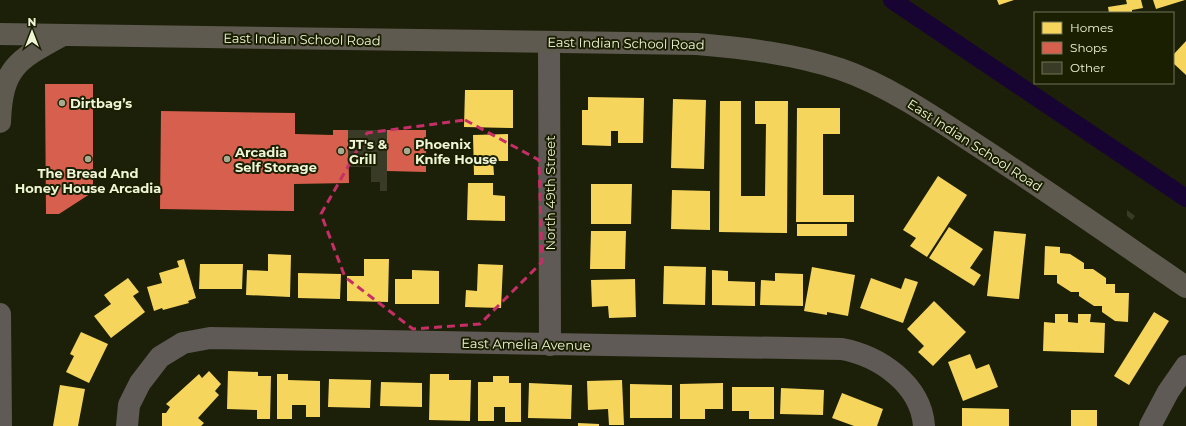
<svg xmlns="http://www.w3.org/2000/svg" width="1186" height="426" font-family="Montserrat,sans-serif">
	<rect width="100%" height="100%" fill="#1d2009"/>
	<path fill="#f6d55c" d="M997 0H1014L999 5Z
		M1126 0H1141L1143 8 1132 10V13H1109L1108 7 1127 4Z
		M1153 0H1185L1156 9Z
		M1186 41V75L1173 63V55Z
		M465 90H513V128L464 127Z
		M588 97 644 98 643 143H618V131H611V146L582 145V110H588Z
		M673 99 706 100 704 169 671 168Z
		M720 101H741V196H765L766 124H755V101H788L787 233 719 232Z
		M797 108H840V134H823V195H854V222H796Z
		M508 134V161H493L494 175H474L473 135Z
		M938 176 967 195 927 257 910 246 916 238 903 230Z
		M468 183H493V195L505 196V221L467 220Z
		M591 184H632L631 224H591Z
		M672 190 710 191V230L671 229Z
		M797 224H847V236H797Z
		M949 227 983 249 970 268 981 275 974 286 929 258Z
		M591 231H626L625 269H590Z
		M994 231 1026 234 1019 299 987 296Z
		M1045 246 1060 247V253L1070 254 1084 263V269H1093L1106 278V284H1115V293H1129L1128 322 1115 321 1102 312V306H1094L1079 296V292H1071L1057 283V275H1044Z
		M268 254 291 255 290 297 246 295 247 270 268 271Z
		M184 259 196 298 188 301 189 303 163 310 162 308 154 311 147 287 162 283 159 273 179 267 177 261Z
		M364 259H389L388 302 347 301V276H364Z
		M200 264H243L242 289H199Z
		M478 264 503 265 501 308 465 307 466 290 477 291Z
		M664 266 706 267 705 305 663 304Z
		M812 267 855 275 848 316 827 312V315L804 311Z
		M412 270 439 271V304H395V279H412Z
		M712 270 728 271V281L755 282V306L712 305Z
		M298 273 341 274 340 299 298 298Z
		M775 273 803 274V306L760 305 761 280 775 281Z
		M128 278 139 292 133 296 145 312 111 338 94 316 111 304 104 295Z
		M871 278 901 289 905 278 918 282 903 323 860 308Z
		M635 279 636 317 609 318 608 306 592 307 591 280Z
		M934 301 966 332 933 366 918 352 924 346 907 329Z
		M1154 312 1169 321 1129 385 1114 376Z
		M1055 314H1068V322L1078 323V314H1091L1090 322 1105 323 1104 353 1043 351 1044 322 1055 323Z
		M81 332 108 344 89 383 66 372 74 356 70 354Z
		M970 354 976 369 989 364 998 387 963 401 948 362Z
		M209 371 221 384 215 391 219 395 198 418 204 423 201 426H162V413H166L170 407 166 404 199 374 202 378Z
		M228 371 258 372V376H271L270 419H257V410L227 409Z
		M277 374H288V380L320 381V417H306V405H292V419H277Z
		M430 374H449V380H471L470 421 429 420Z
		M493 376H509V383H521V422H505V407H494V421H478V382H493Z
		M329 379 371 380 370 408 328 407Z
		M622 380 624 425H609L608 409 588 410 587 381Z
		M381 382 422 383V407L380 406Z
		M529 383 572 385 571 419 528 418Z
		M723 383V409H705V419H680V384Z
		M630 384 672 385V418H630Z
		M60 385 85 389 78 426H53Z
		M732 387H774V419H749V411H732Z
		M781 388 824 390 823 415 780 414Z
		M842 393 883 409 877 426H854L832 418Z
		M962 408 1009 409V426H962Z
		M1071 410H1097V426H1071Z
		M578 423 599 424V426H578Z"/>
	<path fill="#d6604d" d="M45 84H93V192L59 214H46Z
		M161 111 295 113V134L333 135V130H348L349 183 294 184V211L160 209Z
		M387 130H426V172L387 171Z"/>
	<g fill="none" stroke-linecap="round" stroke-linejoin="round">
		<path stroke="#180432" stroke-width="18" d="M892 0 1186 198"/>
	</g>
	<path fill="#3a3b26" d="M348 130H387V191H380V182H371V167H348Z
		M1127 210 1135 216 1132 220 1127 216Z"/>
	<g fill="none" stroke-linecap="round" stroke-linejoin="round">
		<path stroke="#605a56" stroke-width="22" d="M549 42 550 345
			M0 314 1 426
			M127 426 129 405 140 383 160 357 183 343 210 338 842 349C879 356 921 384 924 426
			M1150 426 1168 392 1186 366"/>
		<path stroke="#5f5a50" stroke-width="22" d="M0 34 697 44C745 48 794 54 840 69 887 85 934 117 975 144 1046 190 1116 239 1186 287
			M0 122C2 68 17 60 61 36"/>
	</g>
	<path fill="none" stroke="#c62e67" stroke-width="3" stroke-dasharray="8 5" stroke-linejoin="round" d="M465 120 539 160 542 262 480 324 413 329 345 277 321 214 367 133Z"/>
	<g fill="#a6aa8f" stroke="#1b1f02" stroke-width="1.5">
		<circle cx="62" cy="103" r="4"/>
		<circle cx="341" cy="151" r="4"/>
		<circle cx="407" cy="151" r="4"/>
		<circle cx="88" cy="159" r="4"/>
		<circle cx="227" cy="159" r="4"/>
	</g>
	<g text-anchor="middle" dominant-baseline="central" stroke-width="4" stroke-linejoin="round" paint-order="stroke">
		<g font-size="13" fill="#eff5d7" stroke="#1b1f02">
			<text transform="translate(302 39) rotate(1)">East Indian School Road</text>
			<text transform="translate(626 43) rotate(1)">East Indian School Road</text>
			<text transform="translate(975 145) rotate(33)">East Indian School Road</text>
			<text transform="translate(550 193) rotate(-90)">North 49th Street</text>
			<text transform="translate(526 344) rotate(1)">East Amelia Avenue</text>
		</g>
		<g font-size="13" font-weight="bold" fill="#eff5d7" stroke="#1b1f02" text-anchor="start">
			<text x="70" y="103">Dirtbag’s</text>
			<text x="349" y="144">JT's &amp;<tspan x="349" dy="15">Grill</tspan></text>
			<text x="415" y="144">Phoenix<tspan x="415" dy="15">Knife House</tspan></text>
			<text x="235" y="152">Arcadia<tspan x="235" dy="15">Self Storage</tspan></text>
			<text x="88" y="173" text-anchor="middle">The Bread And<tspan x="88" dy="15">Honey House Arcadia</tspan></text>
		</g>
	</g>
	<rect x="1034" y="12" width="140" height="72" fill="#1b1f02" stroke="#707557"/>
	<rect x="1042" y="22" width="20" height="12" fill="#f6d55c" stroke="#707557"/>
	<text x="1070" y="32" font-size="12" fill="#eff5d7">Homes</text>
	<rect x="1042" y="42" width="20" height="12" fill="#d6604d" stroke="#707557"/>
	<text x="1070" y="52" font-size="12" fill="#eff5d7">Shops</text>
	<rect x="1042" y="62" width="20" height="12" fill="#3a3b26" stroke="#707557"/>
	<text x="1070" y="72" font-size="12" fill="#eff5d7">Other</text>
	<g transform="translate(32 32)" stroke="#1b1f02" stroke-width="3" paint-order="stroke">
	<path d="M0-3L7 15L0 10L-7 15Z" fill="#eff5d7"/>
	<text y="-6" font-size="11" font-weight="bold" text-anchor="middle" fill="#eff5d7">N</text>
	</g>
</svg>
